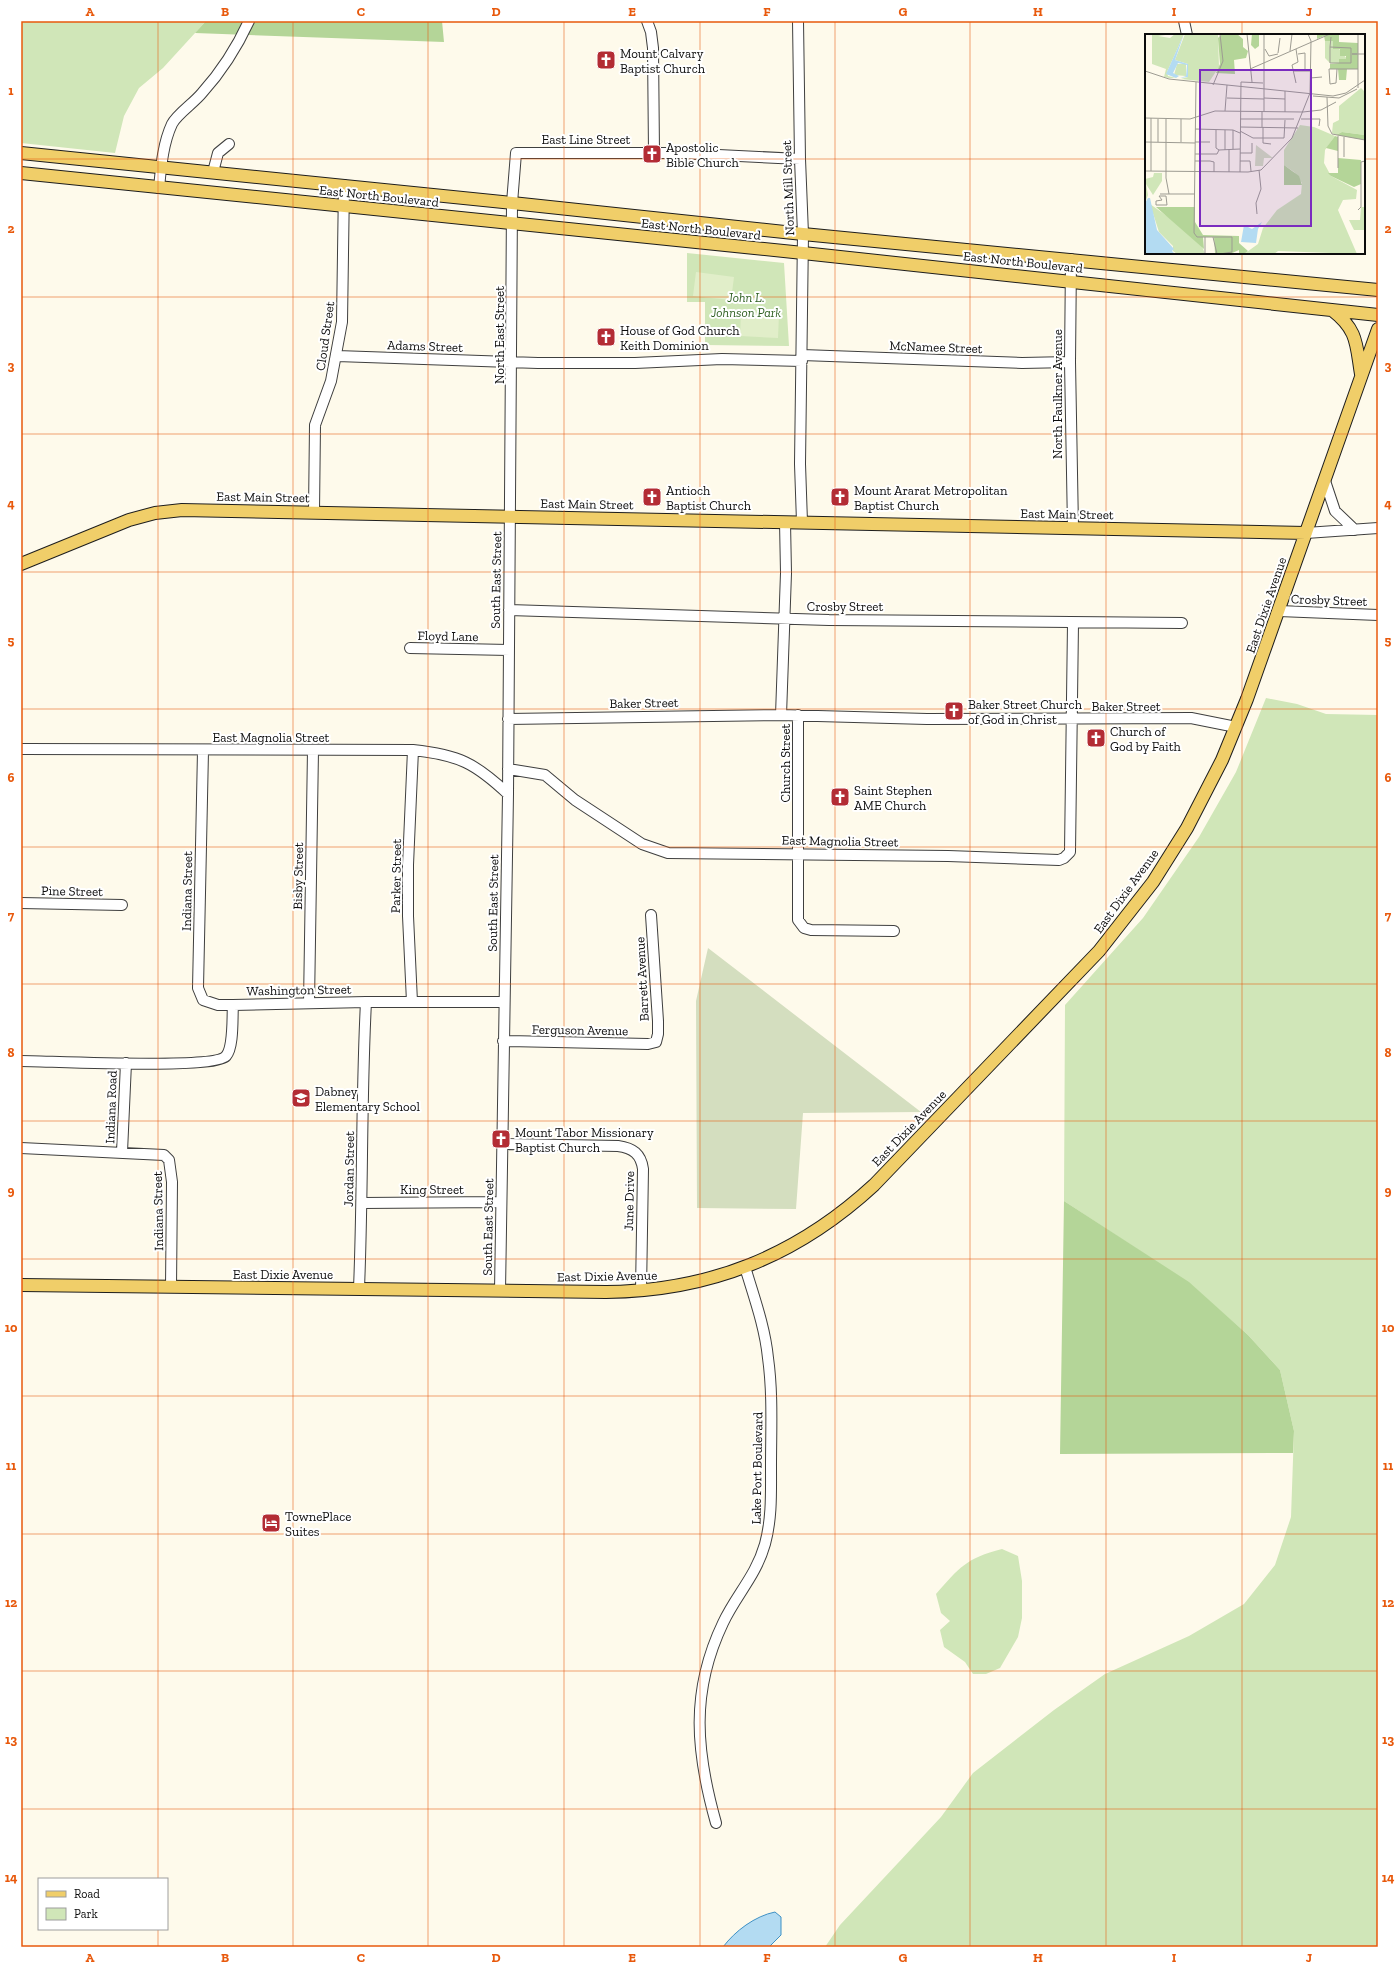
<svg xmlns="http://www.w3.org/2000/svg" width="1399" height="1968" font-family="'Zilla Slab',serif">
	<rect width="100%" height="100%" fill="#fefaeb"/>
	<path fill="#d0e6b8" d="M21 21H206L163 68 139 88 124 116 115 153 21 143Z
		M687 253 784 263 789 346 705 345V302H687Z
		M1266 698 1297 704 1326 714 1378 715V1947H825L840 1925 941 1817 973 1773 1054 1710 1105 1674 1189 1636 1244 1604 1275 1565 1291 1517 1294 1431 1280 1370 1248 1335 1189 1283 1064 1201 1065 1005 1143 918 1199 837 1236 772Z
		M1002 1549 1018 1556 1022 1581V1618L1018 1637 1000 1668 986 1674H973L965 1662 944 1647 940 1630 950 1621 941 1613 936 1594C959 1568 966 1558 1002 1549Z"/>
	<path fill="#b4d598" d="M206 21H442L444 42 195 33Z
		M1064 1201 1189 1282 1248 1335 1280 1370 1294 1431 1293 1453 1060 1454Z"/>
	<path fill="#d4debf" d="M708 948 921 1112 803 1113 796 1209 697 1208 696 1001Z"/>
	<path fill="#e1eec9" d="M696 272 734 277 731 300 693 296Z
		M741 312 779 314 778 338 740 336Z"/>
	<path fill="#b3dbf2" stroke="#3f91c5" d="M775 1912 781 1917V1935L769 1947H723C735 1931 755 1916 775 1912Z"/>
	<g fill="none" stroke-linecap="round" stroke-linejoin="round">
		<g stroke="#3f3f3f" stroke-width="12">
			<path id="minor" d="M647 21 651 32 653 48 654 153
				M798 21 800 159 803 234 800 464 802 522
				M1184 21 1187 35
				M213 172 218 153 229 144
				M159 188C161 167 163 143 172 124 177 114 194 103 202 93 221 72 237 47 249 21
				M1071 259 1070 362 1073 528
				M802 355 1022 363 1070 362
				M337 356 538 363H635L722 359 802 361
				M1325 481 1335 511 1355 530
				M314 512 315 425 331 381 342 322 344 185
				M1306 533 1378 528
				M509 610 829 620 1182 623
				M1279 611 1378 615
				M410 648 509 650
				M781 715 786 573 785 522
				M798 715V920L804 928 811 930 894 931
				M508 719 781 715 927 719 1191 718 1236 727
				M21 749 413 750C459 755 475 763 508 794
				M203 751 198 988 203 1000 218 1005H233L366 1002H504
				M508 769 545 775 575 800 642 844 668 853 948 856 1059 860 1064 858 1070 852 1073 623
				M21 903 122 905
				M412 1002 408 916V865L413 750
				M309 1003 313 750
				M503 1041 648 1044 656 1042 658 1034V1021L651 915
				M21 1061C49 1061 214 1070 226 1056 234 1047 232 1017 233 1005
				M503 1144 618 1146C633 1148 641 1154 643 1169L641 1291
				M21 1148 164 1155 169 1160 172 1182 171 1287
				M122 1152 126 1063
				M362 1203 501 1202
				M359 1288C363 1193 361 1097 366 1002
				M500 1291 508 794 512 203 516 153H678L800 159
				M716 1823C696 1752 690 1692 723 1623 736 1595 756 1576 765 1544 772 1518 771 1493 771 1466 771 1430 773 1394 768 1358 765 1327 754 1297 745 1267"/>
		</g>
		<g stroke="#1d1d1d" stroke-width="14">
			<path id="major" d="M21 153 512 203 803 234 1378 290
				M21 173 803 253 1378 315
				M1332 310C1358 330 1356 344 1361 374
				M21 564 129 520 155 513 182 510 1306 533
				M21 1285 606 1292C710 1291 797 1256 874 1185L1099 951 1153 882 1187 828 1222 760 1247 699 1378 329"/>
		</g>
		<use href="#minor" stroke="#fff" stroke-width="10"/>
		<use href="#major" stroke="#f0ce69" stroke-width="12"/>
	</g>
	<path fill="none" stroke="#e8590c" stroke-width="1" stroke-opacity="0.55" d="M158 21V1879M293 21V1947M428 21V1947M564 21V1947M700 21V1947M835 21V1947M970 21V1947M1106 21V1947M1242 21V35M21 159H1146M1364 159H1378M1242 253V1947M21 297H1378M21 434H1378M21 572H1378M21 709H1378M21 847H1378M21 984H1378M21 1121H1378M21 1259H1378M21 1396H1378M21 1534H1378M21 1671H1378M21 1809H1378M158 1929V1947"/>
	<defs>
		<g id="church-square" transform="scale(1)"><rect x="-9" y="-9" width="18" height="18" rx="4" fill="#b32c34" stroke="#fff"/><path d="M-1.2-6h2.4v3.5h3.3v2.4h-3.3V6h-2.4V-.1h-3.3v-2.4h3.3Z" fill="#fff"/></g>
		<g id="school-square" transform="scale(1)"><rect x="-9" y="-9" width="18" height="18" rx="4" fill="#b32c34" stroke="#fff"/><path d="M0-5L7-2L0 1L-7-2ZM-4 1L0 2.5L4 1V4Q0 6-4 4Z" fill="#fff"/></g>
		<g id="hotel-square" transform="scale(1)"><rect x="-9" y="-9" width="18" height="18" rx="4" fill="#b32c34" stroke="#fff"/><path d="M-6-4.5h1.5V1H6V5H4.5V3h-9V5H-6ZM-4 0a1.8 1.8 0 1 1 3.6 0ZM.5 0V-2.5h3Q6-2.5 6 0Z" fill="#fff"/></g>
	</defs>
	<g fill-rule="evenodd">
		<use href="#church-square" x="606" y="60"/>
		<use href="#church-square" x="652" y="154"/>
		<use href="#church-square" x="606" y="337"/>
		<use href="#church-square" x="652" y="497"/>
		<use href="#church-square" x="840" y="497"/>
		<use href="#church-square" x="954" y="711"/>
		<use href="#church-square" x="1096" y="738"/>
		<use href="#church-square" x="840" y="797"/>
		<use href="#school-square" x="301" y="1098"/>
		<use href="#church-square" x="501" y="1139"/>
		<use href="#hotel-square" x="271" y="1523"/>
	</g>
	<g text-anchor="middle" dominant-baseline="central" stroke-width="4" stroke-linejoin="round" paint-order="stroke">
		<g font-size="13" fill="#0c0c0c" stroke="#fff" text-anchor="start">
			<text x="620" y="53">Mount Calvary<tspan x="620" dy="15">Baptist Church</tspan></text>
			<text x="666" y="147">Apostolic<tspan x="666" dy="15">Bible Church</tspan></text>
			<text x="620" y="330">House of God Church<tspan x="620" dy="15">Keith Dominion</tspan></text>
			<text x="666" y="490">Antioch<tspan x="666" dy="15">Baptist Church</tspan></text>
			<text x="854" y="490">Mount Ararat Metropolitan<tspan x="854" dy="15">Baptist Church</tspan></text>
			<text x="968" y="704">Baker Street Church<tspan x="968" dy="15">of God in Christ</tspan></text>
			<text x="1110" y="731">Church of<tspan x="1110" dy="15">God by Faith</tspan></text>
			<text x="854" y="790">Saint Stephen<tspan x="854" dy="15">AME Church</tspan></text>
			<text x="315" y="1091">Dabney<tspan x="315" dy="15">Elementary School</tspan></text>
			<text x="515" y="1132">Mount Tabor Missionary<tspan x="515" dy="15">Baptist Church</tspan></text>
			<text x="285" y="1516">TownePlace<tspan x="285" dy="15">Suites</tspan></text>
		</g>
		<g font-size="13" fill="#0c0c0c" stroke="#fff">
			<text x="586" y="139">East Line Street</text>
			<text transform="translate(788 188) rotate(-92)">North Mill Street</text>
			<text transform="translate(379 196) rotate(6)">East North Boulevard</text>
			<text transform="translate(701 229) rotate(6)">East North Boulevard</text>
			<text transform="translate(1023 262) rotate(6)">East North Boulevard</text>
			<text transform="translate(499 335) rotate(-90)">North East Street</text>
			<text transform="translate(325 336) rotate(-82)">Cloud Street</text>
			<text transform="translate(425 346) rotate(2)">Adams Street</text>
			<text transform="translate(936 347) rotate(2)">McNamee Street</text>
			<text transform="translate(1057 394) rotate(-90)">North Faulkner Avenue</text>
			<text transform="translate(263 497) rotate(1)">East Main Street</text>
			<text transform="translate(587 504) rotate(1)">East Main Street</text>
			<text transform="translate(1067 514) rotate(1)">East Main Street</text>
			<text transform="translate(496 580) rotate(-89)">South East Street</text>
			<text transform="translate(1329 600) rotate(2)">Crosby Street</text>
			<text transform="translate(1266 605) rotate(-71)">East Dixie Avenue</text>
			<text x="845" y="606">Crosby Street</text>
			<text transform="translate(448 636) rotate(1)">Floyd Lane</text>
			<text transform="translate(644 703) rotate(-1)">Baker Street</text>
			<text x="1126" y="706">Baker Street</text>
			<text x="271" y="737">East Magnolia Street</text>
			<text transform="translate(785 763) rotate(-90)">Church Street</text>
			<text transform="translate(840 841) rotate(1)">East Magnolia Street</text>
			<text transform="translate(298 876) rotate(-89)">Bisby Street</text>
			<text transform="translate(396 876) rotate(-89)">Parker Street</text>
			<text transform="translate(72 891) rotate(1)">Pine Street</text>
			<text transform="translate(187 891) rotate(-89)">Indiana Street</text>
			<text transform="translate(1126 891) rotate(-54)">East Dixie Avenue</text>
			<text transform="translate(493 903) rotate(-89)">South East Street</text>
			<text transform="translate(642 979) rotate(-93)">Barrett Avenue</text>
			<text transform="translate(299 990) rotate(-1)">Washington Street</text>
			<text transform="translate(580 1030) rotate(1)">Ferguson Avenue</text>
			<text transform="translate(111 1107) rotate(-88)">Indiana Road</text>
			<text transform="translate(909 1128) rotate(-46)">East Dixie Avenue</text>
			<text transform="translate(349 1169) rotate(-89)">Jordan Street</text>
			<text x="432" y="1189">King Street</text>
			<text transform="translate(629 1201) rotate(-89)">June Drive</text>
			<text transform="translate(158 1211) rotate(-91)">Indiana Street</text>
			<text transform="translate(488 1227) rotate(-89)">South East Street</text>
			<text x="283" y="1274">East Dixie Avenue</text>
			<text transform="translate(607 1276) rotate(-1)">East Dixie Avenue</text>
			<text transform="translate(757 1468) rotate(-89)">Lake Port Boulevard</text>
		</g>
		<g font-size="13" font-style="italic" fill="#2e5f20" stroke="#fff">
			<text x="746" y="297">John L.<tspan x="746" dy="15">Johnson Park</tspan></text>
		</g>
	</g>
	<g transform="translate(1145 34)">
		<rect width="220" height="220" fill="#fefaeb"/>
		<path d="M28 0 13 2 25 4 30 0H39L22 38 23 42 31 44H24L19 43 21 35 7 30V1ZM40 0H73L74 33 64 48 36 45 43 43V30L30 26ZM180 7H188L202 25 194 29H185L180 24ZM32 30H41V42L29 41ZM216 54 220 58V101L197 98 191 101 187 99 188 89 194 86V72ZM155 91 169 93 190 102 180 116 179 129 186 142 212 156 211 165 198 166 193 176 212 220 133 217 129 220H99L113 210 118 194 132 176 156 160 157 149 149 138 139 131V116ZM9 139H17V147L8 161 1 150 3 161 0 169V145L8 143ZM5 170 33 190 57 212 60 220H32L28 217V212L14 198ZM216 173H220V196H209L204 186H215Z" fill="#d0e6b8"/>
		<path d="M77 0H92L98 5V13L103 17 101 24 89 26 90 40 71 39 75 30 73 4ZM107 0H114V12L110 15 106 11ZM172 0H194V8L213 9V35H202L201 46H194L193 35H185V30L194 29V25H201V22H195V15H188V7H180L179 2 172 5ZM197 98 220 101V106L191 101ZM190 102 193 103V117L181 114ZM193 124 216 126V150L209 153 186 142 183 139H193ZM139 131 154 142 157 151H139ZM11 173H50V188L58 201 94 202V209L103 217 99 220H94V216L85 220 70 219 69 203H58L59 215Z" fill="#b4d598"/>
		<path d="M111 111 128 124H119L118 132H110Z" fill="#d4debf"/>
		<path d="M39 0 30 26 43 30V43L35 44 41 42 42 31 33 29 28 39 34 42 31 44 21 40ZM3 164H5L12 196 29 215 27 217 30 220H0V169ZM117 188 113 195 111 209 96 208 99 191 107 195Z" fill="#b3dbf2"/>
		<path fill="none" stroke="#9d9b92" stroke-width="1" d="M102 0 107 48M163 0 166 7 165 59M185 13V29H206V14L185 13 186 3M120 15 124 22 133 20M145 17 147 0M133 19 135 4M153 20 160 19V36M212 20H207H220M105 35 185 0M192 35 191 49 185 50 184 35H213M0 37 24 45 188 62 201 59 220 46M149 37H165M165 44 177 43M51 48 49 199 52 203H87V218L75 220M151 49 147 31 153 28 151 15M68 51 78 27 75 0M213 54V0M140 57V78M168 62 194 64 212 55M182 63 183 92 187 100 220 106M82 64 119 65M119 64 140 65M80 77 82 51M119 77V0M158 78 176 76 191 68M0 84 45 85 70 77 158 78M21 85V144L24 160M95 85H149M156 85H175L174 92M95 93 153 94M117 93V78M118 93V109L126 110M50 95 88 96 95 99M71 96V114L74 116M95 97 108 104H139L140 86M0 108 50 109M13 108V85M36 108V85M50 108H65M88 115V96M74 116 95 115M80 116V96M95 119H107V109M50 120H72L74 116M199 123V103M50 127H65M65 127 69 128V138M95 127H105L106 137M193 134V102M0 137 103 138 116 136 147 104 165 59M6 137V84M84 138V115M95 138 96 48 118 49M15 160H50M14 162H21L22 171H11V167L17 166ZM213 176 216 173V128L220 127M112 180 111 169 116 155 114 136M68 203 72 220M60 220V203"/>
		<path fill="#7b2cbf" fill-opacity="0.15" stroke="#7b2cbf" stroke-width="2" d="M55 36H166V192H55Z"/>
		<rect width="220" height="220" fill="none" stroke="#0c0c0c" stroke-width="2"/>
	</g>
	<rect width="1399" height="1968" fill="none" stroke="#ffffff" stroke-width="44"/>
	<rect x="38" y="1878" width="130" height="52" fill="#ffffff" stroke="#9e9e9e"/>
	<rect x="46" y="1891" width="20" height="6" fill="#f0ce69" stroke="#9e9e9e"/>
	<text x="74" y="1898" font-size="12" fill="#0c0c0c">Road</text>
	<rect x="46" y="1908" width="20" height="12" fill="#d0e6b8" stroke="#9e9e9e"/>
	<text x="74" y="1918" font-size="12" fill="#0c0c0c">Park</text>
	<rect x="22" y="22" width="1355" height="1924" fill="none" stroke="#e8590c" stroke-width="1.5"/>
	<g font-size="13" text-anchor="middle" font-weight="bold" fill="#e8590c">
		<text x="90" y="16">A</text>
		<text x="225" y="16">B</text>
		<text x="361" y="16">C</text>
		<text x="496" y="16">D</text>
		<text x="632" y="16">E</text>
		<text x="767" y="16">F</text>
		<text x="903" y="16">G</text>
		<text x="1038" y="16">H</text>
		<text x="1174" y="16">I</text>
		<text x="1309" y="16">J</text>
		<text x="11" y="95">1</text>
		<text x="1388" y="95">1</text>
		<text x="11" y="233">2</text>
		<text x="1388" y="233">2</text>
		<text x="11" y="370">3</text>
		<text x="1388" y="370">3</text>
		<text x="11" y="508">4</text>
		<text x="1388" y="508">4</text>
		<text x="11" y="645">5</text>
		<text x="1388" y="645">5</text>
		<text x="11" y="782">6</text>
		<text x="1388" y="782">6</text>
		<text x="11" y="920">7</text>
		<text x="1388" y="920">7</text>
		<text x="11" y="1057">8</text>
		<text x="1388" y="1057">8</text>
		<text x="11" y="1195">9</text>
		<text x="1388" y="1195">9</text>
		<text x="11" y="1332">10</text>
		<text x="1388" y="1332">10</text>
		<text x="11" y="1470">11</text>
		<text x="1388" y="1470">11</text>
		<text x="11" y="1607">12</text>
		<text x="1388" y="1607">12</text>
		<text x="11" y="1744">13</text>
		<text x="1388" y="1744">13</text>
		<text x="11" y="1882">14</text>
		<text x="1388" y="1882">14</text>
		<text x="90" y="1962">A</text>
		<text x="225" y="1962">B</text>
		<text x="361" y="1962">C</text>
		<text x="496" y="1962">D</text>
		<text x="632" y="1962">E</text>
		<text x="767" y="1962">F</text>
		<text x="903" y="1962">G</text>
		<text x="1038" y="1962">H</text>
		<text x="1174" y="1962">I</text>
		<text x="1309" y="1962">J</text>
	</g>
</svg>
